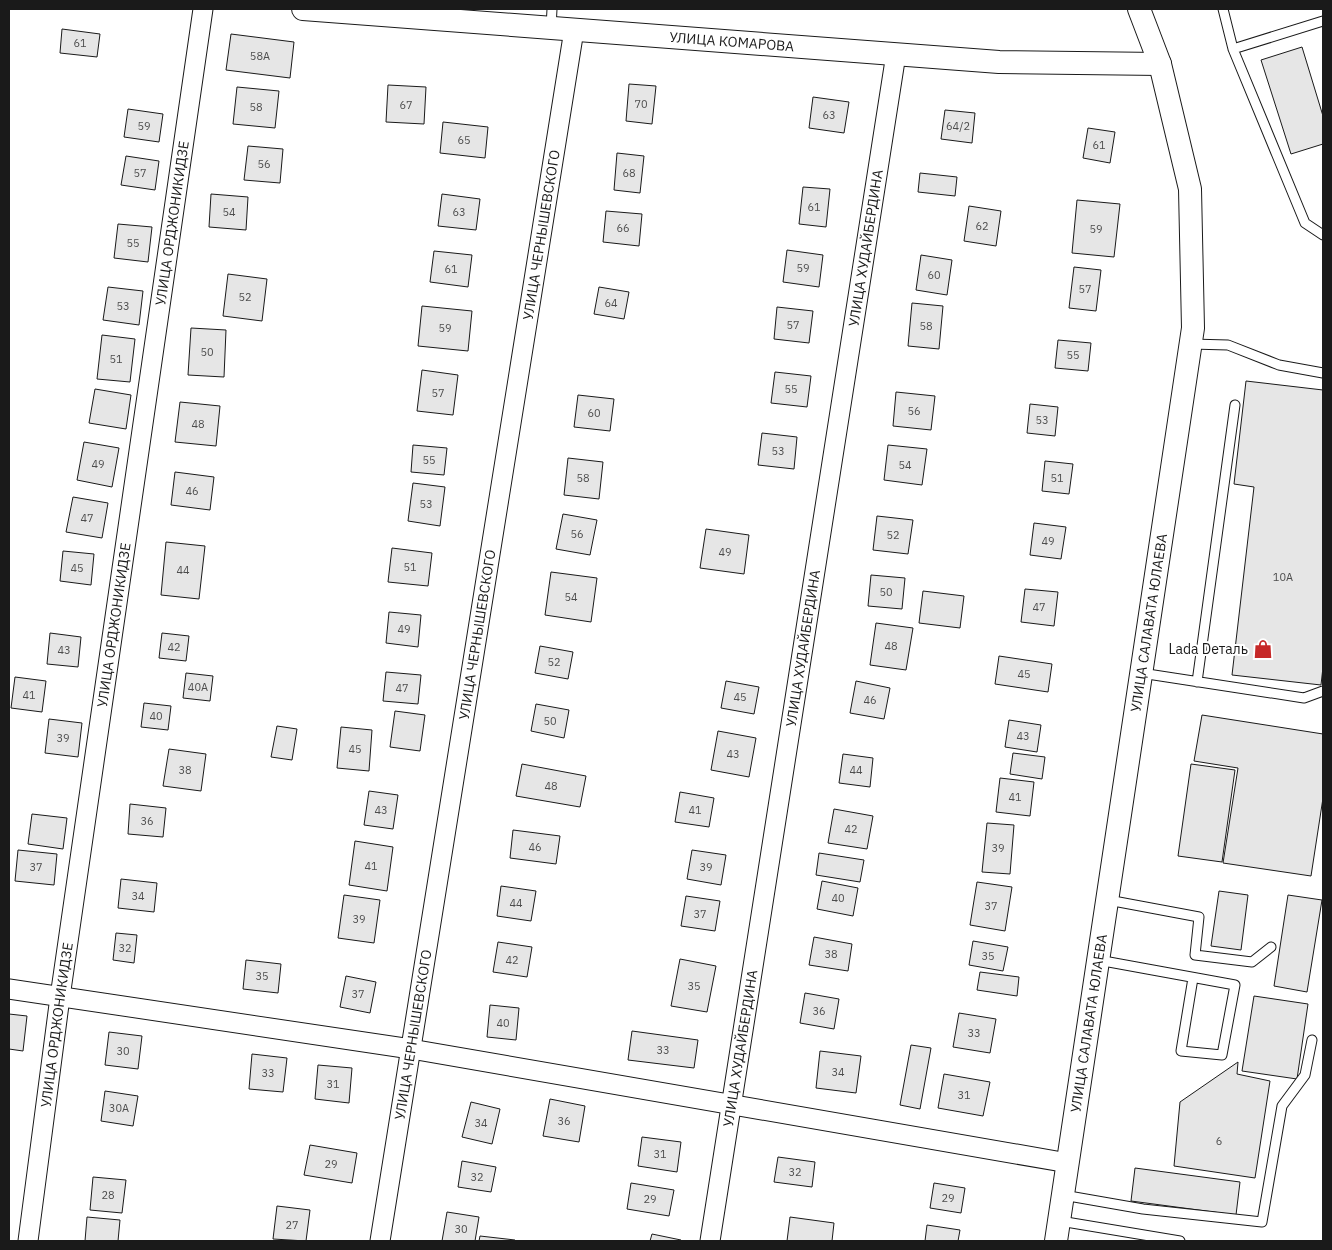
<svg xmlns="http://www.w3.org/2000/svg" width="1332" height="1250" font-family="'IBM Plex Sans',sans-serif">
	<rect width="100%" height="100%" fill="#fff"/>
	<path fill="#e6e6e6" stroke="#1a1a1a" d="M62 29 100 34 97 57 60 53Z
		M231 34 294 42 290 78 226 70Z
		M1302 47 1323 116V144L1291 154 1261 60Z
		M629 84 656 86 652 124 626 121Z
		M388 85 426 87 424 124 386 122Z
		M237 87 279 91 275 128 233 124Z
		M813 97 849 102 844 133 809 128Z
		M128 109 163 114 159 142 124 137Z
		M945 110 975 113 972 143 941 139Z
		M443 122 488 127 485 158 440 153Z
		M1088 128 1115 132 1110 163 1083 158Z
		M248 146 283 149 280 183 244 180Z
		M617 153 644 156 640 193 614 190Z
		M126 156 159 161 155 190 121 185Z
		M920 173 957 177 955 196 918 192Z
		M803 187 830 189 826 227 799 224Z
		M211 194 248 197 246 230 209 227Z
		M442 194 480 199 476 230 438 226Z
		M1077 200 1120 204 1114 257 1072 253Z
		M969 206 1001 211 996 246 964 241Z
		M606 211 642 214 639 246 603 242Z
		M118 224 152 227 148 262 114 258Z
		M787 250 823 255 819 287 783 282Z
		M434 251 472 255 468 287 430 282Z
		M921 255 952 260 947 295 916 290Z
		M1074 267 1101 270 1096 311 1069 308Z
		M228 274 267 279 262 321 223 316Z
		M108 287 143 291 139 325 103 320Z
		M599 287 629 292 624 319 594 314Z
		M912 303 943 306 939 349 908 346Z
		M422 306 472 311 468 351 418 346Z
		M777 307 813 311 809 343 774 339Z
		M191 328 226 330 224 377 188 375Z
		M102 335 135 339 130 382 97 379Z
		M1058 340 1091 343 1088 371 1055 368Z
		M422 370 458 375 453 415 417 411Z
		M775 372 811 376 807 407 771 403Z
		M1246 381 1323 390V667L1321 685 1232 675 1254 487 1234 484Z
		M95 389 131 395 126 429 89 423Z
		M896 392 935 396 931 430 893 426Z
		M578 395 614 399 610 431 574 427Z
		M180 402 220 406 216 446 175 442Z
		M1030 404 1058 407 1055 436 1027 433Z
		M762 433 797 437 794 469 758 465Z
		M84 442 119 448 112 487 77 480Z
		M413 445 447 448 444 475 411 472Z
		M888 445 927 449 922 485 884 480Z
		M568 458 603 462 599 499 564 495Z
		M1045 461 1073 464 1069 494 1042 491Z
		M175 472 214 477 210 510 171 505Z
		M413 483 445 487 440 526 408 521Z
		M73 497 108 503 102 538 66 532Z
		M563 514 597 520 590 555 556 549Z
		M877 516 913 520 908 554 873 550Z
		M1034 523 1066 527 1061 559 1030 555Z
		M706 529 749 535 744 574 700 568Z
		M166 542 205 546 199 599 161 595Z
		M392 548 432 553 428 586 388 582Z
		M63 551 94 554 91 585 60 581Z
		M551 572 597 578 591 622 545 615Z
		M871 575 905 578 902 609 868 606Z
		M1025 589 1058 592 1054 626 1021 622Z
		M923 591 964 596 960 628 919 623Z
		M389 612 421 615 418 647 386 643Z
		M876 623 913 628 906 670 870 665Z
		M50 633 81 637 78 667 47 664Z
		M162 633 189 636 186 661 159 658Z
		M540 646 573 652 568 679 535 673Z
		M999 656 1052 664 1048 692 995 684Z
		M386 672 421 675 418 704 383 701Z
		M186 673 213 676 210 701 183 698Z
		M15 677 46 681 42 712 11 708Z
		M726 681 759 687 754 714 721 708Z
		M856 681 890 688 884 719 850 713Z
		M144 703 171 706 168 730 141 727Z
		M536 704 569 710 564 738 531 731Z
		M395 711 425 715 420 751 390 747Z
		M1202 715 1323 734V798L1311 876 1223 863 1238 768 1194 761Z
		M49 719 82 723 78 757 45 753Z
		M1009 720 1041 725 1037 752 1005 747Z
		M277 726 297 729 292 760 271 757Z
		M341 727 372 730 369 771 337 768Z
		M718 731 756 738 749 777 711 770Z
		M169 749 206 754 201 791 163 786Z
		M1013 753 1045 757 1042 779 1010 774Z
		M843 754 873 758 870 787 839 783Z
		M522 764 586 776 580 807 516 796Z
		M1191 764 1235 770 1222 862 1178 856Z
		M1000 778 1034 782 1030 816 996 812Z
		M369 791 398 795 393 829 364 825Z
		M680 792 714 798 709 827 675 822Z
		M130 804 166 808 163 837 128 834Z
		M834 809 873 816 867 849 828 843Z
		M32 814 67 818 63 849 28 844Z
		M987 823 1014 825 1010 874 982 872Z
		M513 830 560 836 556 864 510 858Z
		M355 841 393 847 387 891 349 885Z
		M18 850 57 854 54 885 15 881Z
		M692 850 726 855 721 885 687 879Z
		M819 853 864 860 860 882 816 875Z
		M121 879 157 883 154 912 118 908Z
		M822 881 858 888 853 916 817 909Z
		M977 882 1012 887 1005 931 970 925Z
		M501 886 536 891 531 921 497 916Z
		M1219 891 1248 895 1241 950 1211 946Z
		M344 895 380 900 374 943 338 938Z
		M1288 895 1322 900 1307 992 1274 986Z
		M686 896 720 901 715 931 681 926Z
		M116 933 137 935 134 963 113 960Z
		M814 937 852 944 848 971 809 965Z
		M973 941 1008 947 1003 971 969 965Z
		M498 942 532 947 527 977 493 972Z
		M680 959 716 966 707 1012 671 1006Z
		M246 960 281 964 278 993 243 989Z
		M980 972 1019 977 1017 996 977 990Z
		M346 976 376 982 370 1013 340 1007Z
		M805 993 839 999 834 1029 800 1023Z
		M1254 996 1308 1004 1297 1079 1242 1071Z
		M490 1005 519 1008 516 1040 487 1037Z
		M959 1013 996 1019 990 1053 953 1047Z
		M9 1014 27 1016 23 1051 9 1049Z
		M632 1031 698 1040 694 1068 628 1060Z
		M109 1032 142 1036 138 1069 105 1065Z
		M911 1045 931 1048 920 1109 900 1105Z
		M820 1051 861 1056 856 1093 816 1088Z
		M252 1054 287 1058 283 1092 249 1089Z
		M1238 1062 1237 1074 1270 1081 1255 1178 1174 1166 1180 1102Z
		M318 1065 352 1068 349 1103 315 1099Z
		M944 1074 990 1082 983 1116 938 1108Z
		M105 1091 138 1096 133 1126 101 1121Z
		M550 1099 585 1106 579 1142 543 1136Z
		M471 1102 500 1109 492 1144 462 1137Z
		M642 1137 681 1142 677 1172 638 1166Z
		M310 1145 357 1153 352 1183 304 1175Z
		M778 1157 815 1162 812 1187 774 1182Z
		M462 1161 496 1167 491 1192 458 1187Z
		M1135 1168 1240 1182 1236 1215 1131 1201Z
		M93 1177 126 1180 122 1213 90 1210Z
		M631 1183 674 1190 669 1216 627 1209Z
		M934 1183 965 1188 961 1213 930 1208Z
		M277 1206 310 1210 306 1241 273 1239Z
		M447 1212 479 1217 475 1241H442Z
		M87 1217 120 1220 118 1241H85Z
		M790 1217 834 1223 832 1241H787Z
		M927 1225 960 1230 958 1241H925Z
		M652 1234 681 1240V1241H650Z
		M480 1236 515 1240V1241H479Z"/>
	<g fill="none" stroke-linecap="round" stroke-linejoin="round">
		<g stroke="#1a1a1a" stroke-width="11">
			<path id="service" d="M1223 9 1233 49 1305 223 1323 235
				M551 28 552 9
				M1233 49 1323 21
				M1191 344 1228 345 1279 365 1323 373
				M1141 673 1304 698 1323 691
				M1197 682 1235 405
				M1108 900 1199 917 1195 955 1252 962 1271 947
				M1098 960 1235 985 1222 1055 1181 1051 1193 978
				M1063 1195 1143 1209 1262 1222 1282 1106 1305 1075 1312 1040
				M1060 1221 1180 1241"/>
		</g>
		<g stroke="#1a1a1a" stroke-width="21">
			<g id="minor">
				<path d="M9 989 411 1049 1068 1163"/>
				<path id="s1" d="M28 1241 60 997 203 9"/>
				<path id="s2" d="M380 1241 574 30"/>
				<path id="s3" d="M710 1241 896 54"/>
			</g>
		</g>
		<g stroke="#1a1a1a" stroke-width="24">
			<g id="tertiary">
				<path id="s4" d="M303 9 999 62 1160 64"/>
				<path id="s5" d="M1056 1241 1193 328 1190 189 1160 64 1139 9"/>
			</g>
		</g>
		<use href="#service" stroke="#fff" stroke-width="9"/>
		<use href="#minor" stroke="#fff" stroke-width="19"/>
		<use href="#tertiary" stroke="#fff" stroke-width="22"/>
	</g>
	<defs>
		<g id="shop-bare" transform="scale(1.5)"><path d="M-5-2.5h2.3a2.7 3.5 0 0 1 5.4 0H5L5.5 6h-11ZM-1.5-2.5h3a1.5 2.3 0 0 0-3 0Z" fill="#c62828" stroke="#fff" stroke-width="2.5" paint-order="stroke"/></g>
	</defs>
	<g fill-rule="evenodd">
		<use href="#shop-bare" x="1263" y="649"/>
	</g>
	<g text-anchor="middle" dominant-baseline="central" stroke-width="4" stroke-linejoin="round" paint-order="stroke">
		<g font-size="11" fill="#4d4d4d">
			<text x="80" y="43">61</text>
			<text x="260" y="56">58А</text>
			<text x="641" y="104">70</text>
			<text x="406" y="105">67</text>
			<text x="256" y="107">58</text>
			<text x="829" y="115">63</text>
			<text x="144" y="126">59</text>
			<text x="958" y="126">64/2</text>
			<text x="464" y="140">65</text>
			<text x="1099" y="145">61</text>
			<text x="264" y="164">56</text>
			<text x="140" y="173">57</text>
			<text x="629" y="173">68</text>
			<text x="814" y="207">61</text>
			<text x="229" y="212">54</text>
			<text x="459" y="212">63</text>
			<text x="982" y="226">62</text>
			<text x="623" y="228">66</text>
			<text x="1096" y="229">59</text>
			<text x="133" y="243">55</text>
			<text x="803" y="268">59</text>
			<text x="451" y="269">61</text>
			<text x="934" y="275">60</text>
			<text x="1085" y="289">57</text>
			<text x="245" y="297">52</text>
			<text x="611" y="303">64</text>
			<text x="123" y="306">53</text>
			<text x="793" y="325">57</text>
			<text x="926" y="326">58</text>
			<text x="445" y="328">59</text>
			<text x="207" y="352">50</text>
			<text x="1073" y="355">55</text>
			<text x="116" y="359">51</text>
			<text x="791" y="389">55</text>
			<text x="438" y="393">57</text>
			<text x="914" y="411">56</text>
			<text x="594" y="413">60</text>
			<text x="1042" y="420">53</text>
			<text x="198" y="424">48</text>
			<text x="778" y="451">53</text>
			<text x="429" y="460">55</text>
			<text x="98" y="464">49</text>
			<text x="905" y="465">54</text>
			<text x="583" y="478">58</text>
			<text x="1057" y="478">51</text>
			<text x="192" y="491">46</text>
			<text x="426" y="504">53</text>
			<text x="87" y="518">47</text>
			<text x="577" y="534">56</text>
			<text x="893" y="535">52</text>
			<text x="1048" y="541">49</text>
			<text x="725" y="552">49</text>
			<text x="410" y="567">51</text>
			<text x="77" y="568">45</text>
			<text x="183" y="570">44</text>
			<text x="1283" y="577">10А</text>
			<text x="886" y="592">50</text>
			<text x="571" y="597">54</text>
			<text x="1039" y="607">47</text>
			<text x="404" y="629">49</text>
			<text x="891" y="646">48</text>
			<text x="174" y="647">42</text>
			<text x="64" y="650">43</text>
			<text x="554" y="662">52</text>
			<text x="1024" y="674">45</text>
			<text x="198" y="687">40А</text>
			<text x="402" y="688">47</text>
			<text x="29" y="695">41</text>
			<text x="740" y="697">45</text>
			<text x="870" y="700">46</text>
			<text x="156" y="716">40</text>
			<text x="550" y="721">50</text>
			<text x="1023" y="736">43</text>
			<text x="63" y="738">39</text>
			<text x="355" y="749">45</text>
			<text x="733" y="754">43</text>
			<text x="185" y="770">38</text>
			<text x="856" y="770">44</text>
			<text x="551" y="786">48</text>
			<text x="1015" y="797">41</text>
			<text x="381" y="810">43</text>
			<text x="695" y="810">41</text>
			<text x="147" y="821">36</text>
			<text x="851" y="829">42</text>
			<text x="535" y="847">46</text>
			<text x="998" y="848">39</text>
			<text x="371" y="866">41</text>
			<text x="36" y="867">37</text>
			<text x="706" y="867">39</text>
			<text x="138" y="896">34</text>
			<text x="838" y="898">40</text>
			<text x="516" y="903">44</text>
			<text x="991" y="906">37</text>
			<text x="700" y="914">37</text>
			<text x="359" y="919">39</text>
			<text x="125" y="948">32</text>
			<text x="831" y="954">38</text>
			<text x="988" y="956">35</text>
			<text x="512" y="960">42</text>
			<text x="262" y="976">35</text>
			<text x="694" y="986">35</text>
			<text x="358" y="994">37</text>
			<text x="819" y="1011">36</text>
			<text x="503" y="1023">40</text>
			<text x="974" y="1033">33</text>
			<text x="663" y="1050">33</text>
			<text x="123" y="1051">30</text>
			<text x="838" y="1072">34</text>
			<text x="268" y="1073">33</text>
			<text x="333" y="1084">31</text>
			<text x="964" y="1095">31</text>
			<text x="119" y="1108">30А</text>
			<text x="564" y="1121">36</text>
			<text x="481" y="1123">34</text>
			<text x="1219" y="1141">6</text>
			<text x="660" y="1154">31</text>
			<text x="331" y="1164">29</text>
			<text x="795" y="1172">32</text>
			<text x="477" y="1177">32</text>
			<text x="108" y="1195">28</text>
			<text x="948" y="1198">29</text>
			<text x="650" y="1199">29</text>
			<text x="292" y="1225">27</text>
			<text x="461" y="1229">30</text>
		</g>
		<g font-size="14" fill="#1a1a1a" stroke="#fff">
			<text stroke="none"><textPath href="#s4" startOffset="430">УЛИЦА КОМАРОВА</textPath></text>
			<text stroke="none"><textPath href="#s1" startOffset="1028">УЛИЦА ОРДЖОНИКИДЗЕ</textPath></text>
			<text stroke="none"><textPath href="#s2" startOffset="1019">УЛИЦА ЧЕРНЫШЕВСКОГО</textPath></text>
			<text stroke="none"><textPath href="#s3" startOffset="1005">УЛИЦА ХУДАЙБЕРДИНА</textPath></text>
			<text stroke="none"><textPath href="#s5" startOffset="625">УЛИЦА САЛАВАТА ЮЛАЕВА</textPath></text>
			<text stroke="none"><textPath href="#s1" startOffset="622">УЛИЦА ОРДЖОНИКИДЗЕ</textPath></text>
			<text stroke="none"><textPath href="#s2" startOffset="614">УЛИЦА ЧЕРНЫШЕВСКОГО</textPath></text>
			<text stroke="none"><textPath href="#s3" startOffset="600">УЛИЦА ХУДАЙБЕРДИНА</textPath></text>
			<text stroke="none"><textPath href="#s5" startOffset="220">УЛИЦА САЛАВАТА ЮЛАЕВА</textPath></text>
			<text stroke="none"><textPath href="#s1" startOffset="218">УЛИЦА ОРДЖОНИКИДЗЕ</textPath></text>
			<text stroke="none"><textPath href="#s2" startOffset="209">УЛИЦА ЧЕРНЫШЕВСКОГО</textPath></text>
			<text stroke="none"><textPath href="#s3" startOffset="195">УЛИЦА ХУДАЙБЕРДИНА</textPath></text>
		</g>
		<g font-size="14" fill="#1a1a1a" stroke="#fff" text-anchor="end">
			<text x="1248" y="649">Lada Dеталь</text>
		</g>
	</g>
	<rect width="1332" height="1250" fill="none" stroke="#1a1a1a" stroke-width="20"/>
</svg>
